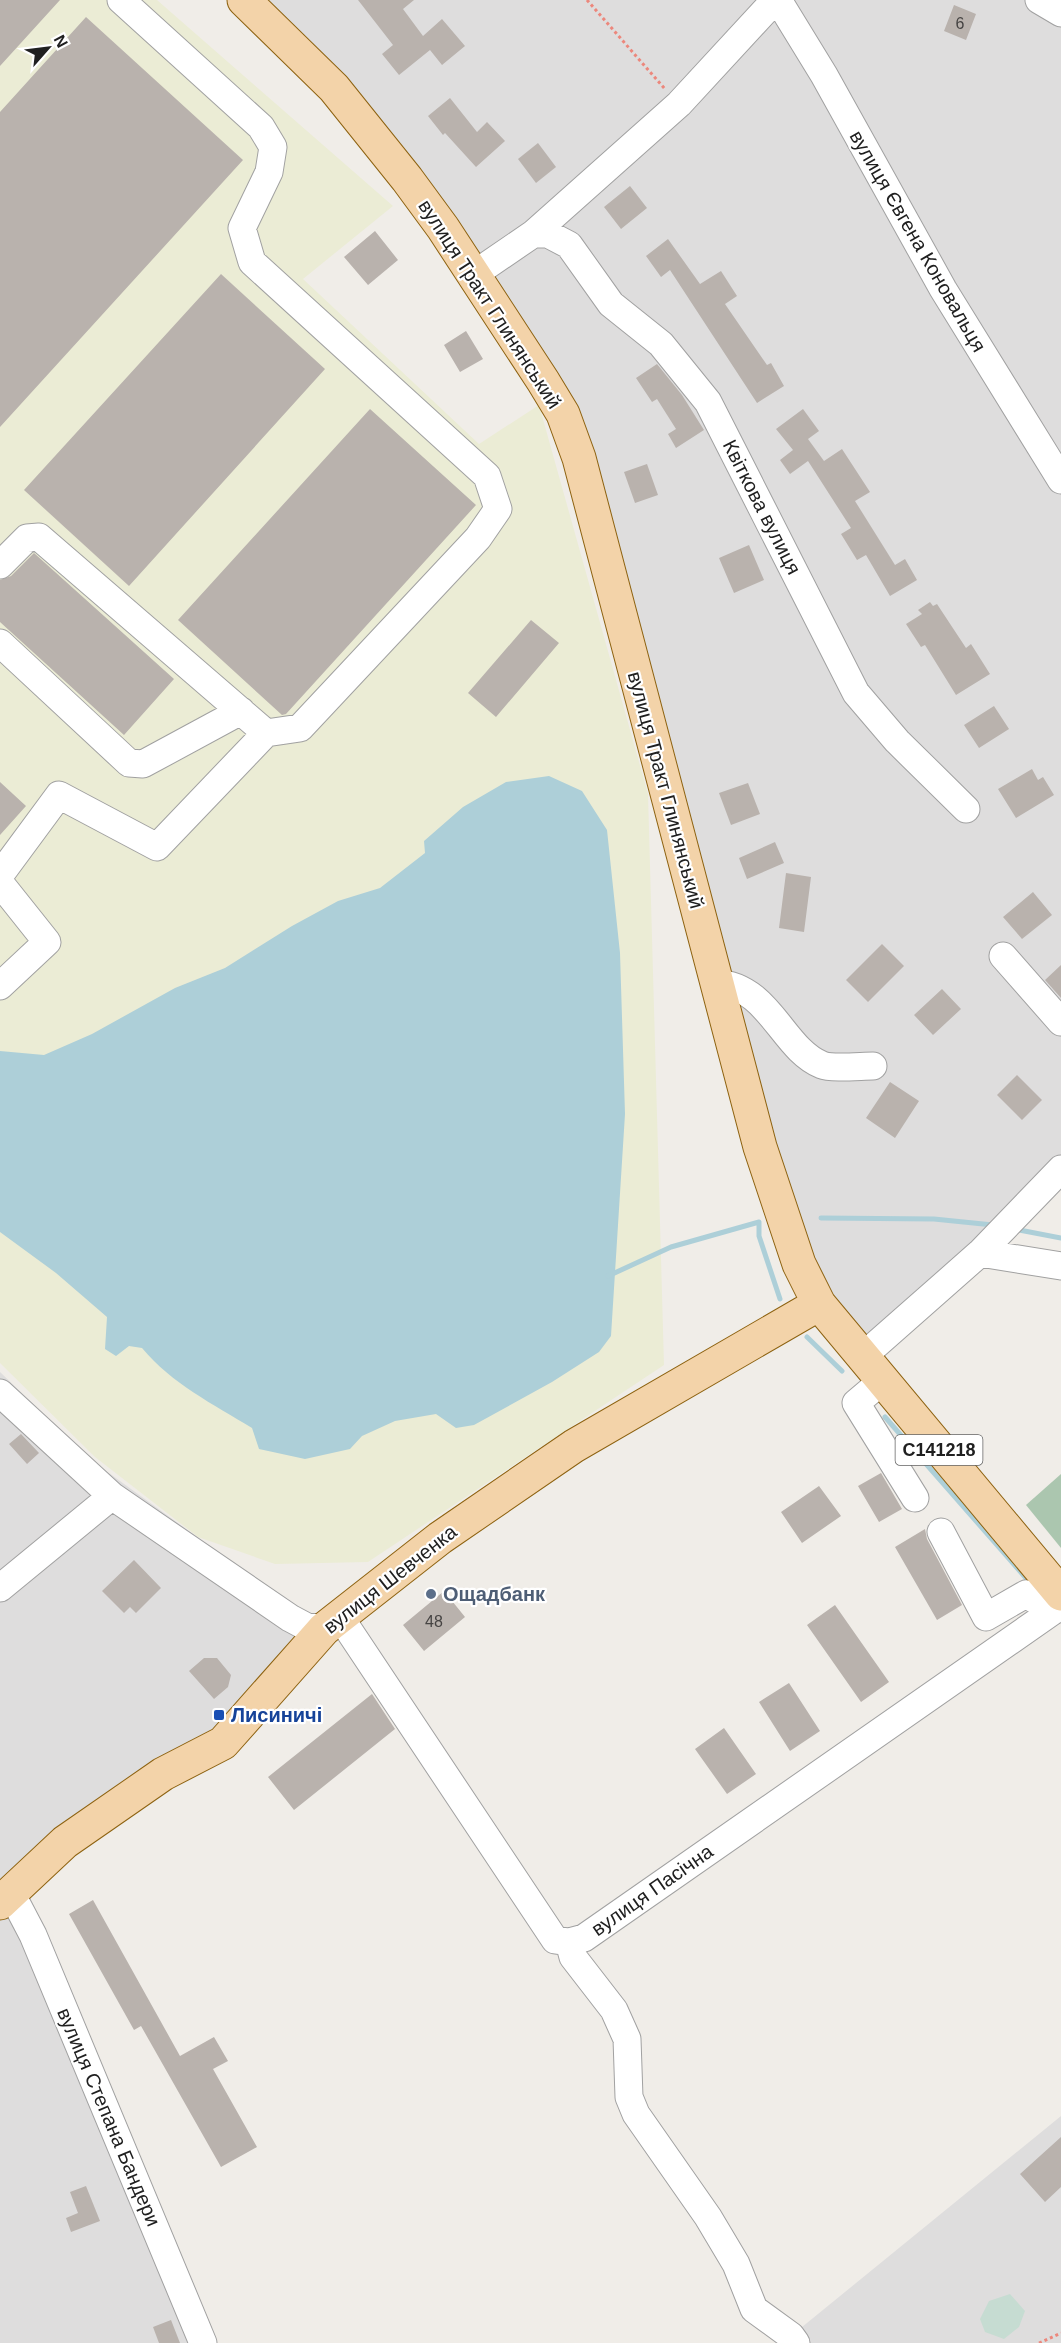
<svg xmlns="http://www.w3.org/2000/svg" width="1061" height="2343" font-family="Helvetica,sans-serif">
	<rect width="100%" height="100%" fill="#f0ede8"/>
	<path fill="#dedddd" d="M244 0H1061V1169L862 1357 819 1304 604 554 519 342Z
		M0 1372 91 1460 324 1629 264 1697 11 1893 203 2343H0Z
		M1061 2116V2343H782L791 2336Z"/>
	<path fill="#ebecd5" d="M0 0H157L393 206 303 279 479 444 539 405 648 794 664 1365 368 1562 275 1564 198 1537 95 1457 0 1363Z"/>
	<path fill="#c6dcd2" d="M1010 2294 1025 2311 1019 2327 1004 2339 985 2332 980 2319 989 2301Z"/>
	<path fill="#abc6af" d="M1061 1474V1548L1026 1505Z"/>
	<path fill="#adcfd8" d="M549 776 582 791 607 830 620 953 625 1114 611 1336 599 1352 552 1382 474 1425 456 1428 436 1414 395 1421 362 1436 350 1449 305 1459 259 1449 252 1428C213 1404 172 1384 142 1348L129 1346 116 1356 105 1349 107 1317 56 1273 0 1232V1051L44 1055 92 1034 175 988 225 968 292 926 338 901 380 888 425 853 424 841 463 807 506 782Z"/>
	<g fill="none" stroke-linecap="round" stroke-linejoin="round">
		<path stroke="#adcfd8" stroke-width="5" d="M821 1218 934 1219 993 1225
			M1014 1229 1061 1238
			M608 1276 671 1247 759 1222V1236L780 1299
			M807 1337 842 1371
			M885 1417 1032 1585"/>
	</g>
	<path fill="#b9b2ad" d="M0 0H60L0 66Z
		M358 0H414L403 9 423 36 442 19 465 46 442 65 430 50 399 75 382 54 393 45Z
		M954 5 976 14 966 40 944 31Z
		M86 17 243 160 0 427V112Z
		M450 98 477 132 487 122 505 141 476 167 445 133 443 135 428 116Z
		M538 143 556 167 536 183 518 159Z
		M630 186 647 208 621 229 604 207Z
		M375 231 398 260 368 285 344 257Z
		M668 239 700 284 721 271 737 296 725 304 767 365 771 363 784 386 757 403 670 270 661 277 646 256Z
		M221 274 325 369 129 586 24 490Z
		M466 331 483 359 460 372 444 345Z
		M657 364 682 395 704 430 676 448 668 434 676 429 657 399 652 402 636 378Z
		M370 409 476 505 286 714 282 715 178 620Z
		M803 409 819 431 808 439 824 461 842 449 870 492 855 501 895 565 905 559 917 580 890 596 866 555 857 560 841 534 851 528 808 461 790 474 780 460 793 450 776 429Z
		M647 464 658 495 635 503 624 472Z
		M749 545 764 580 734 593 719 558Z
		M34 553 174 679 124 735 0 622V580L11 576Z
		M930 602 933 606 937 604 966 648 971 644 990 674 956 695 925 645 921 647 906 624 922 614 918 610Z
		M531 620 559 643 496 717 468 693Z
		M994 706 1009 729 979 748 964 725Z
		M1032 769 1038 780 1043 777 1054 795 1016 818 998 789Z
		M0 782 26 806 0 835Z
		M748 783 760 814 731 825 719 793Z
		M775 842 784 863 747 879 739 858Z
		M786 873 811 877 804 932 779 928Z
		M1033 892 1052 915 1022 939 1003 917Z
		M882 944 904 966 868 1002 846 980Z
		M1061 965V998L1045 980Z
		M942 989 961 1009 933 1035 914 1015Z
		M1017 1075 1042 1100 1022 1120 997 1095Z
		M890 1082 919 1101 895 1138 866 1118Z
		M21 1434 39 1453 27 1464 9 1444Z
		M881 1473 902 1509 879 1522 858 1486Z
		M819 1486 841 1516 802 1543 781 1512Z
		M925 1529 927 1539 962 1605 937 1620 895 1547Z
		M134 1560 161 1588 136 1613 130 1607 124 1613 102 1591Z
		M444 1591 465 1617 424 1651 403 1625Z
		M835 1605 889 1682 861 1702 807 1625Z
		M204 1658H217L231 1675 228 1687 214 1699 189 1671Z
		M789 1683 820 1731 790 1751 759 1702Z
		M372 1694 395 1729 294 1810 268 1777Z
		M724 1728 756 1774 727 1794 695 1749Z
		M93 1900 180 2056 214 2037 228 2061 213 2069 257 2147 221 2167 141 2026 134 2030 69 1914Z
		M1061 2137V2187L1045 2202 1020 2174Z
		M86 2186 100 2221 71 2232 66 2218 78 2213 70 2192Z
		M171 2320 180 2343H159L153 2327Z"/>
	<g fill="none" stroke-linecap="round" stroke-linejoin="round">
		<g stroke="#a1a1a1" stroke-width="29">
			<path id="minor" d="M778 0 824 75 943 289 1061 480
				M1039 0 1061 13
				M533 234H548L569 245 611 304 661 344 708 402 856 693 897 741 966 809
				M473 275 533 234 679 104 775 0
				M0 565 27 538 39 537 266 733
				M0 643 129 763 143 764 241 711
				M0 875 59 795 157 847 266 733 300 728 478 538 498 509 487 476 252 262 242 228 269 172 273 147 261 127 121 0
				M0 883 47 942 0 986
				M1003 956 1061 1022
				M716 983C770 986 782 1049 822 1065 832 1069 861 1066 873 1066
				M980 1253 1061 1169
				M862 1357 980 1253 1061 1266
				M882 1381 856 1403 915 1498
				M0 1393 112 1496 290 1618 305 1626 324 1629
				M941 1532 986 1617 1026 1594 1053 1611
				M0 1588 112 1496
				M340 1617 555 1940 569 1942 584 1938 1053 1611 1061 1601
				M11 1893 33 1935 203 2343
				M569 1942 573 1957 614 2010 627 2039 629 2097 636 2114 708 2217 736 2264 754 2309 791 2336 796 2343"/>
		</g>
		<g stroke="#8d6210" stroke-width="35">
			<path id="major" d="M244 0 334 88 407 179 443 228 543 381 563 414 579 458 760 1147 799 1264 819 1304 1061 1594
				M0 1903 65 1842 163 1774 223 1743 324 1629 440 1538 574 1446 819 1304"/>
		</g>
		<path stroke="#ec877c" stroke-width="3" stroke-dasharray="3 3" stroke-linecap="butt" d="M587 0 665 89
			M1039 2343 1061 2333"/>
		<use href="#minor" stroke="#fff" stroke-width="27"/>
		<use href="#major" stroke="#f3d3a9" stroke-width="33"/>
	</g>
	<circle fill="#5c6f8a" stroke="#fff" stroke-width="2" cx="431" cy="1594" r="6"/>
	<rect fill="#1a4fb4" stroke="#fff" stroke-width="2" x="213" y="1709" width="12" height="12" rx="3"/>
	<g text-anchor="middle" dominant-baseline="central" stroke-width="4.5" stroke-linejoin="round" paint-order="stroke">
		<g font-size="16" fill="#464443">
			<text x="960" y="23">6</text>
			<text x="434" y="1621">48</text>
		</g>
		<rect fill="#fff" stroke="#636363" stroke-width="1.5" x="895.5" y="1435" width="87" height="30" rx="4.5"/>
		<g font-size="18" font-weight="bold" fill="#202020">
			<text x="939" y="1450">С141218</text>
		</g>
		<g font-size="20" fill="#202020" stroke="#fff">
			<text transform="translate(918 241) rotate(60)">вулиця Євгена Коновальця</text>
			<text transform="translate(490 304) rotate(57)">вулиця Тракт Глинянський</text>
			<text transform="translate(762 507) rotate(63)">Квіткова вулиця</text>
			<text transform="translate(666 790) rotate(75)">вулиця Тракт Глинянський</text>
			<text transform="translate(390 1579) rotate(-38)">вулиця Шевченка</text>
			<text transform="translate(652 1890) rotate(-35)">вулиця Пасічна</text>
			<text transform="translate(109 2117) rotate(67)">вулиця Степана Бандери</text>
		</g>
		<g font-size="20" font-weight="bold" fill="#4e5e75" stroke="#fff" text-anchor="start">
			<text x="443" y="1594">Ощадбанк</text>
		</g>
		<g font-size="20" font-weight="bold" fill="#164399" stroke="#fff" text-anchor="start">
			<text x="231" y="1715">Лисиничі</text>
		</g>
	</g>
	<g transform="translate(48 48) rotate(62)" stroke="#ffffff" stroke-width="4.5" paint-order="stroke">
	<path d="M0-4.5L10 22L0 15L-10 22Z" fill="#202020"/>
	<text y="-9" font-size="16" font-weight="bold" text-anchor="middle" fill="#202020">N</text>
	</g>
</svg>
